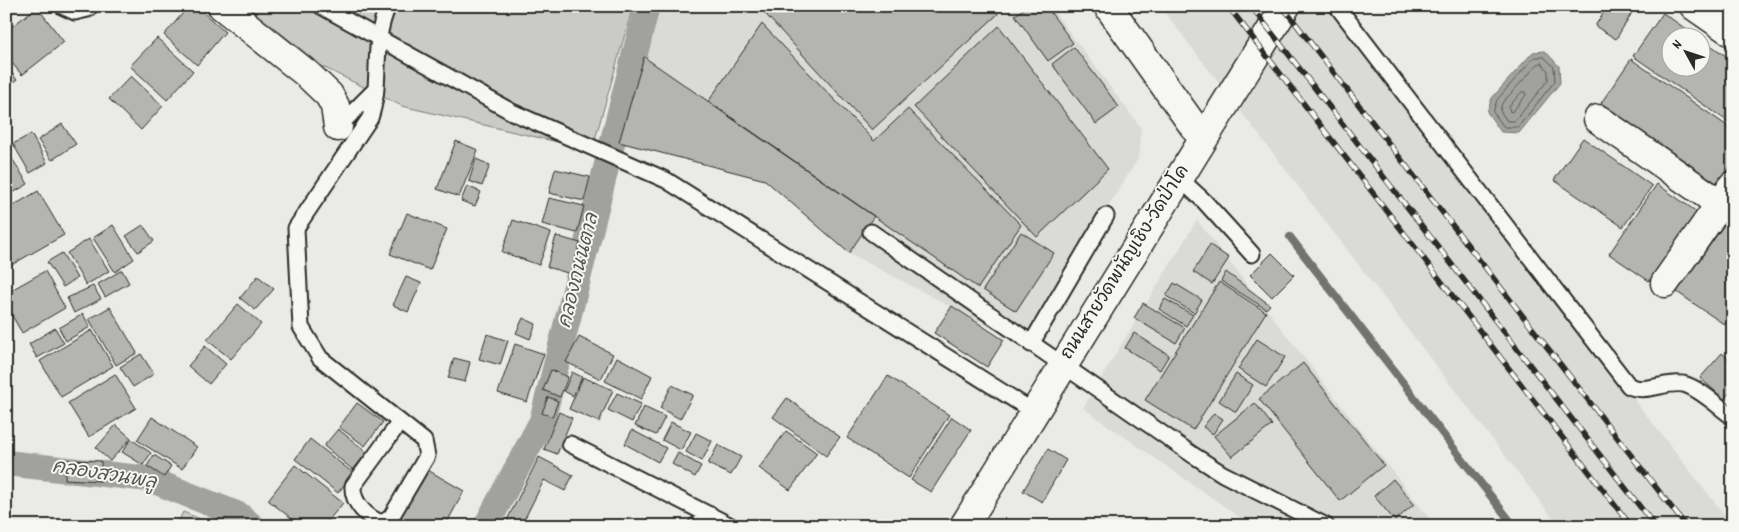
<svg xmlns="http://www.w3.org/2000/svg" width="1739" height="532" font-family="Dekko,'Playpen Sans Thai',sans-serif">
	<rect width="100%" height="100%" fill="#eaeae6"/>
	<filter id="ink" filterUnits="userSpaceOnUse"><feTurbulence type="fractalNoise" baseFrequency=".02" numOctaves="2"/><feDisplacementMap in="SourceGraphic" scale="10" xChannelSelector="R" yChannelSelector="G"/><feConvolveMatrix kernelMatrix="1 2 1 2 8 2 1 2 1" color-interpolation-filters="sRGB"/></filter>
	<g filter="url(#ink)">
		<path fill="#dadad6" d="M657 6H1050L1141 128 1138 159 1021 344 849 253 765 180 619 142Z
			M1160 6H1327L1733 526H1559Z
			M1197 220 1435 526H1258L1238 516 1083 408Z"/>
		<path fill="#cacac7" stroke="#7a7a79" d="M247 6H633L592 150 402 106 323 67Z
			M183 512 218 526H176Z"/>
		<path fill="#a1a19e" stroke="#727270" d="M1545 51 1559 66 1560 83 1519 133 1501 132 1487 112 1492 98 1533 52Z"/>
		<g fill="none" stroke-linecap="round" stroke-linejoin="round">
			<path stroke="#5a5a59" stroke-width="1" d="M1535 57H1544L1554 67 1555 81 1518 127H1504L1493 112 1497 100Z
				M1542 63 1548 71V80L1515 121H1507L1500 111 1502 103 1538 64Z
				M1522 92H1525L1526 95 1513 111 1510 112 1509 107Z"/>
			<path stroke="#727270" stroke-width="8" d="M1290 237 1514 526"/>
			<path stroke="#a1a19e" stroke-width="26" d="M6 463 149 479 239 515 252 526
				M486 526 542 421 647 6"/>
		</g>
		<path fill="#b4b4b1" stroke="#2b2b2b" d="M189 6H196L225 32 197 65 164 35Z
			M758 6H992L998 14 872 130Z
			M1028 6H1046L1073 43 1048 61 1015 15Z
			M1608 6H1636L1616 39 1595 26Z
			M37 7 64 42 22 75 6 56V31Z
			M1663 13 1699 38H1672V68H1702V39L1733 61V125L1633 56Z
			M762 24 874 141 908 109 1021 225 978 288 708 102Z
			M999 26 1108 169 1037 237 914 107Z
			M157 38 193 71 167 100 130 66Z
			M1074 47 1119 107 1096 124 1052 64Z
			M644 57 874 216 849 253 765 180 619 142Z
			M1631 59 1733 130V162L1718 184 1601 103Z
			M6 65 17 80 6 87Z
			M131 76 163 106 141 130 109 99Z
			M62 124 76 144 52 160 38 140Z
			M31 134 47 163 30 173 13 144Z
			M1583 138 1652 186 1623 227 1554 180Z
			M456 141 478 150 459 197 437 189Z
			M6 149 28 184 6 197Z
			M476 159 490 165 482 186 469 181Z
			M555 169 590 177 584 201 549 193Z
			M1657 184 1697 212 1649 281 1609 254Z
			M467 186 481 192 475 206 461 201Z
			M38 191 64 235 6 268V210Z
			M549 198 584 206 577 233 542 224Z
			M1733 212V315L1725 325 1677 292Z
			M407 213 447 229 430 270 390 254Z
			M513 220 551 233 539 265 502 252Z
			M113 225 134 259 115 272 93 238Z
			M143 225 154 241 138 252 126 236Z
			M1021 232 1054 253 1016 311 983 290Z
			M556 236 580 243 571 274 547 267Z
			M89 239 109 271 86 285 67 253Z
			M1210 245 1229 258 1212 284 1193 272Z
			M62 253 77 278 63 287 47 262Z
			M1272 253 1294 275 1272 297 1250 275Z
			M122 270 129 283 105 297 98 284Z
			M45 271 65 308 22 333 6 305V293Z
			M1226 272 1270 305 1266 309 1221 281Z
			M258 276 274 289 255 310 240 298Z
			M406 277 421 283 408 312 393 305Z
			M1219 282 1266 312 1193 430 1145 400Z
			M1174 283 1202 300 1194 313 1166 296Z
			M93 286 101 299 74 313 67 298Z
			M1165 299 1193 315 1186 326 1159 309Z
			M1143 303 1185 328 1176 343 1134 318Z
			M238 304 261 324 231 359 207 340Z
			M952 306 1004 340 987 367 934 333Z
			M110 307 137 353 116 365 89 319Z
			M83 314 90 327 66 341 59 328Z
			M523 318 536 324 530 339 516 333Z
			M55 328 64 343 37 358 29 344Z
			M92 330 113 366 61 397 40 361Z
			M1134 333 1169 355 1160 370 1125 348Z
			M487 334 508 341 500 365 479 359Z
			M579 337 613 354 601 379 566 362Z
			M1257 339 1285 357 1266 387 1238 369Z
			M515 344 544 354 527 402 498 393Z
			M205 346 226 364 209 384 188 366Z
			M1722 353 1733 363V389L1724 399 1700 378Z
			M141 354 154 374 133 387 120 367Z
			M617 357 652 376 641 399 605 381Z
			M454 358 470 362 465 382 448 378Z
			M1303 363 1384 465 1340 501 1259 399Z
			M551 370 568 377 560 397 543 390Z
			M572 372 582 377 573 396 564 391Z
			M115 374 136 408 89 437 68 403Z
			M1236 374 1253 385 1236 412 1219 401Z
			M888 376 949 415 909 478 847 438Z
			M583 377 613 390 599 422 569 409Z
			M672 385 693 395 680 419 660 408Z
			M617 393 641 404 632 422 608 410Z
			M548 397 558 401 552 417 542 413Z
			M787 398 840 437 826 456 773 417Z
			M357 403 383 422 365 446 339 427Z
			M1255 403 1272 425 1232 457 1214 436Z
			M644 407 665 417 656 435 635 426Z
			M559 412 572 418 557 454 544 449Z
			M1214 413 1223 419 1213 434 1203 427Z
			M152 417 197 447 182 469 137 440Z
			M952 417 971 430 931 492 911 480Z
			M671 422 691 432 681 450 662 440Z
			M116 425 131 438 110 461 96 448Z
			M338 429 367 452 353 470 324 446Z
			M632 430 666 448 658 462 625 444Z
			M786 431 817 453 790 490 759 468Z
			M696 433 712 441 702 461 686 452Z
			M131 439 151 453 143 465 122 452Z
			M310 439 353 473 338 493 295 459Z
			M718 445 741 457 731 475 708 464Z
			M1048 449 1066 460 1042 502 1023 491Z
			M678 453 701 466 695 477 672 464Z
			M154 455 171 466 164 477 147 466Z
			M539 457 573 475 565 491 544 480 521 526H518L507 520Z
			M66 460 101 461V481L65 479Z
			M295 465 343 503 327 522 332 526H301L268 500Z
			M426 469 464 491 445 526H393Z
			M1393 479 1414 504 1395 521 1374 496Z"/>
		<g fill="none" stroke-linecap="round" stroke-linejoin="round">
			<g stroke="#2b2b2b" stroke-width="19">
				<path id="service" d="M62 6 75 12 88 9 90 6
					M321 6 512 112 666 180 1034 412
					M388 6C370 46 383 81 370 118L296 228 301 327 320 358 424 441 427 456 391 517 383 523C367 519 352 502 353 486L400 422
					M1337 6 1629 386C1646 394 1665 381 1683 384 1698 387 1720 408 1733 417
					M338 127 375 90
					M1178 177 1204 201 1252 254
					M871 232 1193 455 1223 474 1326 526
					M1031 344 1106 216
					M570 444 731 526
					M696 526 711 515"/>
			</g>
			<g stroke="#2b2b2b" stroke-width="31">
				<path id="minor" d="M222 6 307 74 329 95 335 106 338 127
					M1694 6 1733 33
					M1598 119 1720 204
					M1665 283 1733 185"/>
			</g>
			<g stroke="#2b2b2b" stroke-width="31">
				<path id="secondary" d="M1108 6 1202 138
					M964 526 1286 6"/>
			</g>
			<use href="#service" stroke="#f6f6f2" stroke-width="15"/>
			<use href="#minor" stroke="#f6f6f2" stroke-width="28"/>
			<use href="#secondary" stroke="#f6f6f2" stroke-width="28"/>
			<g stroke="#2b2b2b" stroke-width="5.5">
				<path id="rail" d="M1228 6 1631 526
					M1251 6 1655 526
					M1282 6 1686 526"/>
			</g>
			<use href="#rail" stroke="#f6f6f2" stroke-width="4" stroke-dasharray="11" stroke-linecap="butt"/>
		</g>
	</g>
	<g text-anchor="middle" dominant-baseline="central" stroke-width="4" stroke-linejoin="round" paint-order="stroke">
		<g font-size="18" fill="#2b2b2b" stroke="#f6f6f2">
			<text transform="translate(1126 263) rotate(-58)">ถนนสายวัดพนัญเชิง-วัดป่าโค</text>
		</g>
		<g font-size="19" font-style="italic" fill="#545453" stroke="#f6f6f2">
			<text transform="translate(580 271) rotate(-76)">คลองถนนตาล</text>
			<text transform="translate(104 476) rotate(9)">คลองสวนพลู</text>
		</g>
	</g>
	<rect width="1739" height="532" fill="none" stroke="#f6f6f2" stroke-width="25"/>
	<rect x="12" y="12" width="1714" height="507" fill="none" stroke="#2b2b2b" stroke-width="2" filter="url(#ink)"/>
	<g transform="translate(1686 52) rotate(310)"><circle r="24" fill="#f6f6f2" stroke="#a5a5a2"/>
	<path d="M0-4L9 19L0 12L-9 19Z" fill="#2b2b2b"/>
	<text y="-8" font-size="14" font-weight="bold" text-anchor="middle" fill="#2b2b2b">N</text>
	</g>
</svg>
